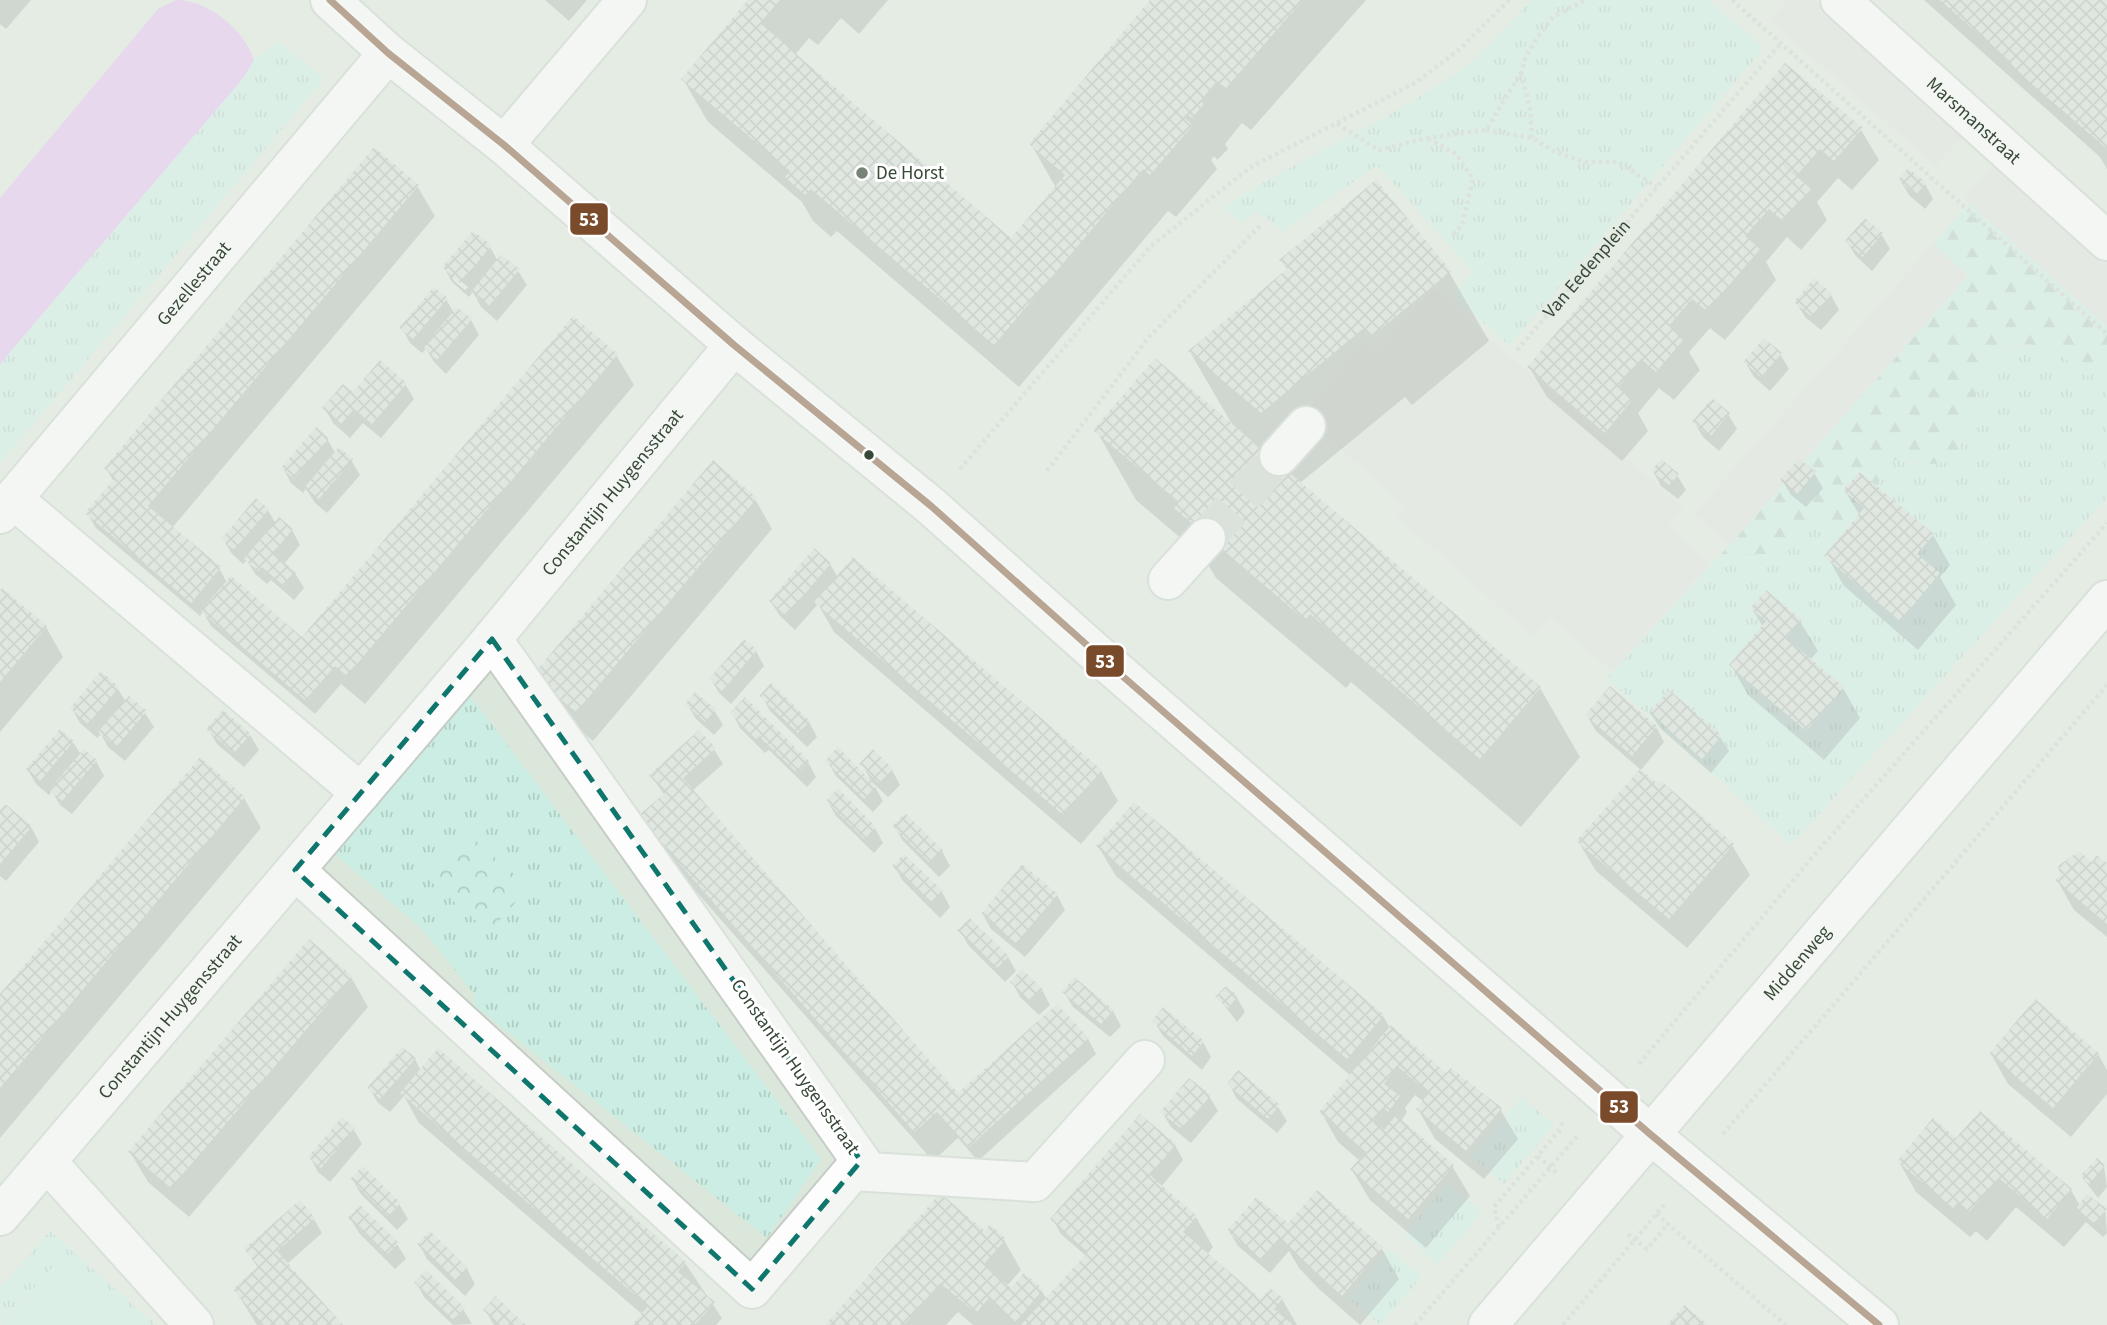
<svg xmlns="http://www.w3.org/2000/svg" width="2107" height="1325" font-family="'Source Sans 3',sans-serif">
	<defs>
		<pattern id="grass-tufts" width="24" height="20" patternUnits="userSpaceOnUse" patternTransform="scale(1.75)"><rect width="24" height="20" fill="#cbede3"/><path d="M3 7l-1-3M5 7V3M7 7l1-3M15 17l-1-3M17 17v-4M19 17l1-3" fill="none" stroke="#afcdc3"/></pattern>
		<pattern id="forest-firs" width="22" height="20" patternUnits="userSpaceOnUse" patternTransform="scale(1.75)"><rect width="22" height="20" fill="#cbede3"/><path d="M5 1l3.5 6h-7zM16 11l3.5 6h-7z" fill="#afcdc3"/></pattern>
		<pattern id="park-crowns" width="20" height="18" patternUnits="userSpaceOnUse" patternTransform="scale(1.75)"><rect width="20" height="18" fill="#cbede3"/><path d="M2 6a3 3 0 1 1 6 0M12 15a3 3 0 1 1 6 0" fill="none" stroke="#afcdc3"/></pattern>
		<pattern id="building-cross-hatch" width="8" height="8" patternUnits="userSpaceOnUse" patternTransform="scale(1.75)"><rect width="8" height="8" fill="#d2d9d2"/><path d="M0 0l8 8M0 8l8-8" fill="none" stroke="#abb2ab"/></pattern>
	</defs>
	<rect width="100%" height="100%" fill="#ebf1eb"/>
	<path fill="#dbe7db" d="M0 0H2107V1325H0Z"/>
	<path fill="url(#grass-tufts)" d="M1531 0H1709L1764 48 1509 346 1453 295 1473 272 1377 165 1283 231 1256 211 1241 223 1223 208C1300 156 1388 123 1463 68 1488 50 1510 23 1531 0Z
		M279 42 324 79 0 464V364L244 77 254 60Z
		M2034 344 2053 349 2088 376 2107 367V498L1791 845 1607 678 1721 554H1774C1810 501 1837 544 1861 519 1874 505 1875 478 1887 463 1900 455 1906 465 1918 464 1927 463 1947 459 1954 453 1962 445 1964 434 1968 423 1981 379 1980 350 2034 344Z
		M468 693 821 1159 767 1238 474 1005 475 995 422 929 334 853Z
		M1522 1097 1554 1125 1504 1184 1471 1156Z
		M1448 1183 1482 1212 1438 1264 1404 1235Z
		M50 1231 156 1325H144L63 1256 0 1325V1288Z
		M1389 1249 1422 1277 1380 1325 1348 1298Z"/>
	<path fill="url(#forest-firs)" d="M1972 200 2107 320V367L2088 376C2064 357 2040 335 2007 349 1965 368 1983 427 1952 455 1927 477 1907 451 1887 463 1874 479 1882 505 1859 520 1824 543 1808 503 1774 554H1721L1968 276 1933 244Z"/>
	<path fill="url(#park-crowns)" d="M469 835 529 887 489 932 429 880Z"/>
	<path fill="#cbede3" d="M63 1255V1256L144 1325H3Z"/>
	<path fill="#dbe1db" d="M1788 0H1815L2107 257V326L1964 199 1993 167 1961 138 1935 166 1770 20Z
		M1933 244 1968 275 1729 546 1694 514Z
		M1434 289 1684 508 1668 527 1710 563 1613 672 1550 617 1533 637 1396 516 1405 506 1302 416 1366 343 1377 353Z"/>
	<path fill="#e2bbf0" d="M176 0C208 0 244 29 254 60L244 77 0 364V198L158 9Z"/>
	<path fill="#0003" fill-rule="evenodd" d="M0 0H31L6 29 0 24Z
		M545 0H587L569 21Z
		M750 0H888L859 34 841 18 818 45 809 38 795 55 1012 240 1056 188 1031 144 1153 0H1366L1251 130 1242 123 1225 144 1228 149 1217 160 1214 156 1211 160 1217 169 1176 217 1168 211 1019 387 837 231 831 237 813 221 802 202 708 122 683 79Z
		M1924 0H2107V169L2100 157Z
		M1785 65 1861 130 1879 160 1852 190 1838 178 1817 202 1827 220 1801 250 1787 237 1766 262 1776 280 1725 340 1710 328 1689 352 1700 370 1674 400 1659 388 1638 413 1648 431 1622 461 1547 397 1529 367Z
		M1900 180 1925 184 1933 199 1925 209 1909 195Z
		M417 186 435 216 172 528 219 568 227 583 308 645 616 355 634 385 365 704 341 684 315 714 211 626 203 612 200 616 96 528 87 513 114 482 106 468Z
		M1865 220 1882 235 1890 249 1872 271 1856 256 1847 242Z
		M490 247 498 261 518 271 527 285 497 321 481 307 473 292 469 297 452 282 444 267ZM453 275 468 287 465 290 453 280Z
		M1282 260 1449 272 1489 341 1412 405 1405 397 1300 483 1540 688 1580 757 1521 827 1351 682 1346 688 1216 578 1204 558 1136 500 1096 430 1233 426 1190 352 1288 271Z
		M1831 295 1839 310 1821 330 1805 317 1796 302Z
		M446 299 454 313 471 320 479 335 446 374 434 362 426 349 422 353 410 343 402 328Z
		M1780 354 1789 369 1770 391 1754 377 1745 362Z
		M405 384 414 399 381 438 363 423 350 438 333 423 325 409 354 395Z
		M1728 414 1737 429 1719 451 1703 437 1694 422Z
		M327 439 336 454 351 460 360 475 327 513 315 503 306 489 303 493 291 483 283 468Z
		M1653 471 1677 475 1686 490 1678 499 1661 486Z
		M1814 473 1823 488 1806 507 1791 495 1782 480Z
		M1845 491 1933 535 1950 565 1940 577 1956 605 1918 650 1844 586 1827 556 1860 516Z
		M755 499 772 529 593 741 551 706 534 676Z
		M256 500 268 510 276 524 292 530 300 545 284 564 295 573 304 588 294 600 271 580 267 584 255 574 247 560 243 564 232 554 223 539Z
		M830 564 838 578 1101 771 1118 801 1081 844 834 632 818 604 795 630 780 616 771 602Z
		M3 591 46 627 63 657 0 732V594Z
		M1752 608 1800 621 1818 651 1810 660 1843 688 1860 718 1824 760 1748 695 1731 665 1763 627Z
		M756 651 764 666 731 704 720 694 711 680Z
		M101 673 118 689 126 702 145 713 154 727 125 761 108 747 101 734 97 738 80 723 72 709Z
		M762 696 809 722 817 737 807 747 770 711Z
		M745 699 808 762 816 777 807 787 769 750 765 753 740 728 732 713Z
		M687 704 714 710 723 725 714 735 696 719Z
		M223 713 250 735 259 750 244 767 217 744 208 729Z
		M1651 714 1720 737 1729 751 1711 773 1660 728Z
		M1587 716 1656 727 1664 742 1641 770 1596 731Z
		M73 742 81 755 96 761 104 776 72 814 60 805 52 791 49 795 36 784 28 770Z
		M714 749 723 764 692 791 958 1096 1088 1039 1096 1054 978 1161 958 1138 933 1161 657 847 640 817 665 796 651 775Z
		M827 761 872 783 862 764 892 770 900 785 888 797 873 783 883 801 873 812 836 776Z
		M838 791 875 828 883 843 874 853 836 816 828 802Z
		M244 798 261 828 0 1138V997Z
		M1134 805 1383 1016 1390 1028 1446 1075 1500 1109 1518 1139 1484 1179 1435 1139 1418 1109 1424 1102 1415 1095 1405 1108 1407 1112 1401 1121 1452 1166 1470 1196 1426 1248 1370 1200 1352 1170 1360 1161 1338 1142 1321 1112 1351 1076 1116 876 1098 846Z
		M0 813 31 827 39 842 6 881 0 876Z
		M894 826 942 851 950 866 939 877 903 841Z
		M1578 841 1732 845 1750 875 1687 948 1596 871Z
		M2092 864 2107 866V937L2074 910 2057 880Z
		M894 866 942 892 950 907 940 918 903 881Z
		M1057 895 1065 910 1025 957 991 929 983 915Z
		M960 930 1008 957 1016 971 1005 982 968 945Z
		M351 977 368 1007 189 1217 148 1182 130 1152Z
		M1012 982 1042 990 1050 1005 1039 1015 1020 997Z
		M1064 992 1113 1011 1121 1026 1110 1037 1073 1007Z
		M1218 997 1237 998 1245 1012 1237 1022Z
		M1154 1021 1203 1042 1211 1057 1202 1070 1163 1036Z
		M1991 1054H2098L2107 1070V1094L2071 1137 2008 1084Z
		M415 1059 421 1071 685 1263 722 1318 716 1325H634L643 1315 419 1123 404 1096 390 1112 378 1103 369 1088Z
		M1229 1084 1278 1107 1287 1121 1277 1133 1237 1099Z
		M1209 1096 1218 1111 1191 1143 1171 1127 1162 1112Z
		M1140 1116 1175 1145 1183 1160 1161 1187 1196 1217 1213 1247 1207 1255 1261 1302 1282 1299 1297 1325H973L958 1312 946 1325H827L985 1234 1004 1240 1021 1270 1007 1286 1012 1290H1041L1046 1298 1086 1256 1061 1234 1053 1220Z
		M354 1130 362 1144 330 1182 318 1172 310 1157Z
		M1957 1141 2071 1190 2080 1206 2105 1210 2107 1233 2103 1237 2086 1222 2064 1247 2016 1207 1987 1241 1976 1231 1970 1237 1916 1192 1899 1162Z
		M2104 1166 2107 1187 2098 1198 2082 1177Z
		M352 1179 399 1204 408 1219 397 1230 361 1194Z
		M1317 1192 1382 1249 1399 1279 1360 1325 1319 1289 1299 1268 1289 1251 1270 1273 1238 1246 1229 1231 1289 1228Z
		M350 1218 397 1244 406 1259 395 1269 359 1233Z
		M314 1219 322 1233 287 1264 340 1325H257L235 1290 259 1269 246 1250Z
		M419 1244 467 1269 475 1284 465 1296 427 1259Z
		M416 1282 463 1309 472 1324 453 1325 424 1297Z
		M485 1310 523 1325H494Z"/>
	<path fill="url(#building-cross-hatch)" d="M748 0H780L760 23 1011 238 1065 175 1029 144 1150 0H1303L1226 88 1217 81 1200 101 1204 104 1192 118 1188 115 1185 118 1193 125 1150 175 1143 169 994 345 811 189 805 195 785 177 790 171 681 79Z
		M1940 0H2107V149L2010 65 2012 63Z
		M1785 63 1863 128 1834 161 1820 149 1797 175 1777 159 1811 189 1783 221 1769 209 1745 236 1760 249 1707 311 1692 299 1669 326 1684 339 1656 372 1641 359 1618 387 1632 400 1605 433 1527 367Z
		M374 147 419 185 148 506 221 567 191 603 85 513 115 478 104 468Z
		M1908 168 1926 183 1916 195 1898 180Z
		M1376 180 1451 271 1371 337 1364 328 1261 413 1188 351 1287 269 1279 260Z
		M1865 218 1883 233 1863 257 1845 241Z
		M473 231 492 245 460 283 442 267Z
		M501 255 520 269 488 307 471 292Z
		M1814 278 1832 294 1812 317 1794 302Z
		M434 287 448 298 413 339 399 328Z
		M457 307 472 319 437 360 423 347Z
		M573 316 618 354 347 676 335 666 305 700 200 611 231 576 302 637Z
		M1764 338 1782 353 1761 377 1743 362Z
		M1155 358 1541 687 1480 759 1310 614 1305 620 1174 508 1179 502 1093 430Z
		M380 360 407 383 372 424 354 409 341 424 322 408 343 384 353 392Z
		M1712 398 1730 413 1710 437 1692 422Z
		M316 427 329 438 294 479 281 468Z
		M339 447 353 459 318 500 304 488Z
		M1799 458 1816 472 1797 494 1780 480Z
		M1661 459 1679 474 1669 485 1651 471Z
		M713 460 757 498 576 712 532 676Z
		M1860 472 1934 534 1917 554 1940 573 1900 621 1824 556 1864 508 1843 490Z
		M256 498 269 509 234 550 221 539Z
		M279 517 293 529 273 553 296 572 284 586 262 567 258 571 244 559Z
		M814 548 831 563 786 616 769 601Z
		M853 557 1102 770 1063 815 814 602Z
		M2 588 47 626 0 682V591Z
		M1766 590 1802 620 1786 638 1844 687 1806 731 1729 665 1766 621 1750 608Z
		M744 639 757 650 722 691 709 679Z
		M101 671 119 687 88 724 70 708Z
		M771 683 810 721 798 733 759 696Z
		M1610 686 1657 726 1632 756 1585 715Z
		M1669 690 1722 735 1702 759 1649 713Z
		M695 692 716 709 705 722 685 704Z
		M129 696 147 711 116 747 98 732Z
		M745 697 809 761 797 773 759 736 756 739 730 713Z
		M223 710 251 734 234 753 206 729Z
		M60 729 74 741 40 781 26 769Z
		M699 730 716 748 683 778 958 1093 1057 1004 1089 1038 969 1147 937 1112 914 1132 638 816 665 793 649 775Z
		M838 747 876 786 864 799 825 761Z
		M84 749 97 760 62 801 49 790Z
		M873 749 893 769 879 783 859 764Z
		M200 757 245 797 0 1088V994Z
		M1640 769 1658 784 1661 781 1734 844 1669 919 1576 841Z
		M838 788 876 827 864 839 826 801Z
		M1134 802 1384 1015 1347 1059 1096 846Z
		M5 804 32 826 0 864V810Z
		M905 813 943 850 930 863 892 826Z
		M2079 851 2092 862 2097 855 2107 863V924L2055 880 2060 875 2058 866Z
		M904 854 943 891 931 904 892 866Z
		M1022 864 1058 894 1016 943 981 914Z
		M970 918 1009 956 996 969 957 930Z
		M309 939 352 976 171 1188 128 1152Z
		M1022 969 1043 989 1030 1001 1010 982Z
		M1074 977 1114 1010 1101 1024 1062 992Z
		M1226 986 1238 996 1228 1008 1215 997Z
		M2035 999 2099 1053 2053 1108 1989 1054Z
		M1163 1007 1204 1041 1192 1056 1152 1021Z
		M1391 1025 1446 1073 1451 1068 1502 1108 1466 1151 1416 1109 1429 1093 1397 1066 1384 1084 1400 1096 1388 1112 1384 1108 1373 1121 1384 1130 1396 1115 1454 1165 1408 1219 1350 1169 1366 1152 1319 1112Z
		M402 1047 416 1058 380 1099 367 1088Z
		M438 1048 686 1262 678 1272 715 1302 695 1325H632L648 1306 400 1093Z
		M1238 1070 1280 1105 1268 1119 1227 1084Z
		M1189 1078 1211 1095 1182 1129 1160 1112Z
		M1980 1111 2072 1189 2047 1219 1999 1178 1969 1212 1958 1202 1953 1208 1897 1161 1933 1118 1956 1138Z
		M1140 1114 1176 1144 1150 1175 1197 1216 1183 1232 1261 1299 1270 1288 1283 1298 1274 1309 1293 1325H1021L1088 1252 1050 1219Z
		M342 1117 355 1128 321 1168 308 1157Z
		M2097 1158 2105 1165 2089 1184 2080 1176Z
		M363 1166 401 1203 388 1216 350 1179Z
		M1317 1190 1383 1247 1342 1296 1279 1238 1261 1259 1227 1231 1256 1197 1288 1223Z
		M940 1193 985 1231 990 1224 1006 1239 984 1264 1011 1288 1024 1273 1043 1289 1016 1322 989 1298 976 1313 940 1283 904 1325H825Z
		M2087 1194 2107 1209 2094 1223 2076 1208Z
		M300 1200 315 1218 277 1251 343 1325H264L233 1289 258 1266 244 1249Z
		M360 1205 399 1243 386 1255 348 1218Z
		M430 1231 468 1268 455 1282 417 1244Z
		M426 1270 465 1308 452 1320 414 1282Z
		M496 1296 515 1315 526 1325H499L483 1310Z
		M1684 1305 1708 1325H1667Z"/>
	<g fill="none" stroke-linecap="round" stroke-linejoin="round">
		<path stroke="#c7cfc7" stroke-width="38" stroke-dasharray="38 19" stroke-linecap="butt" d="M1206 538 1279 456"/>
		<g stroke="#c6cdc6" stroke-width="42">
			<g id="minor">
				<path d="M330 0 388 53 504 145 734 345 931 506 1097 654 1650 1134 1879 1325"/>
				<path id="s2" d="M1840 0 2107 241"/>
				<path d="M504 145 627 0"/>
				<path d="M1279 456 1306 426"/>
				<path d="M13 499 361 793"/>
				<path id="s3" d="M0 514 388 53"/>
				<path d="M1168 580 1206 538"/>
				<path d="M295 870 752 1289 861 1161 492 639"/>
				<path d="M47 1162 194 1325"/>
				<path d="M853 1171 1035 1182 1145 1060"/>
				<path id="s4" d="M0 1216 492 639 734 345"/>
				<path id="s5" d="M1488 1325 2107 600"/>
			</g>
		</g>
		<g stroke="#cbd2cb" stroke-width="4.5" stroke-dasharray="3.5 3.5" stroke-linecap="butt">
			<path d="M1732 0 2107 334"/>
			<path d="M1521 73 1530 108 1532 138"/>
			<path d="M1337 124 1379 150 1427 138 1486 130 1521 73 1526 56 1537 38 1553 17 1585 0"/>
			<path d="M1486 130 1532 138 1555 152 1585 162H1618L1657 187"/>
			<path d="M1428 139 1456 154 1473 179 1462 226 1453 234"/>
			<path id="s1" d="M1517 350 1782 42"/>
			<path d="M960 469 1150 247 1249 168 1415 83 1461 48 1509 0"/>
			<path d="M1047 471 1149 337 1262 224"/>
			<path d="M1639 1064 1816 853 2107 523"/>
			<path d="M1723 1134 2107 685"/>
			<path d="M1538 1156 1558 1174"/>
			<path d="M1656 1214 1786 1325"/>
			<path d="M1499 1227 1494 1207 1559 1131 1563 1121"/>
			<path d="M1628 1234 1647 1249 1668 1224"/>
			<path d="M1415 1325 1579 1134"/>
			<path d="M1563 1325 1664 1205"/>
		</g>
		<use href="#minor" stroke="#fcfdfc" stroke-width="38"/>
		<g stroke="#fff" stroke-width="12">
			<path id="bus-1" d="M330 0 388 53 504 145 734 345 931 506 1097 654 1650 1134 1879 1325"/>
		</g>
		<use href="#bus-1" stroke="#7a4b2a" stroke-width="7"/>
	</g>
	<path d="M0 0H2107V1325H0ZM492 639 861 1161 752 1289 295 870Z" fill="#ebf1eb" fill-opacity=".55" fill-rule="evenodd"/>
	<path fill="none" stroke="#0f766e" stroke-width="5" stroke-dasharray="14 9" stroke-linejoin="round" d="M492 639 861 1161 752 1289 295 870Z"/>
	<circle fill="#778376" stroke="#fff" stroke-width="2.5" cx="862" cy="173" r="7"/>
	<circle fill="#384837" stroke="#fff" stroke-width="2.5" cx="869" cy="455" r="6"/>
	<g text-anchor="middle" dominant-baseline="central" stroke-width="6" stroke-linejoin="round" paint-order="stroke">
		<g font-size="19" fill="#384837" stroke="#fff">
			<text stroke="none"><textPath href="#s2" startOffset="180">Marsmanstraat</textPath></text>
			<text stroke="none"><textPath href="#s1" startOffset="107">Van Eedenplein</textPath></text>
			<text stroke="none"><textPath href="#s3" startOffset="301">Gezellestraat</textPath></text>
			<text stroke="none"><textPath href="#s4" startOffset="948">Constantijn Huygensstraat</textPath></text>
			<text stroke="none"><textPath href="#s5" startOffset="476">Middenweg</textPath></text>
			<text stroke="none"><textPath href="#s4" startOffset="262">Constantijn Huygensstraat</textPath></text>
			<text transform="translate(795 1067) rotate(55)">Constantijn Huygensstraat</text>
		</g>
		<g font-size="19" fill="#384837" stroke="#fff" text-anchor="start">
			<text x="876" y="173">De Horst</text>
		</g>
	</g>
	<g stroke="#fff" stroke-width="2.5">
		<rect x="569" y="202" width="40" height="34" rx="7" fill="#7a4b2a"/>
		<rect x="1085" y="644" width="40" height="34" rx="7" fill="#7a4b2a"/>
		<rect x="1599" y="1090" width="40" height="34" rx="7" fill="#7a4b2a"/>
	</g>
	<g font-size="19" text-anchor="middle" font-weight="bold" fill="#fff">
		<text x="589" y="226">53</text>
		<text x="1105" y="668">53</text>
		<text x="1619" y="1113">53</text>
	</g>
</svg>
